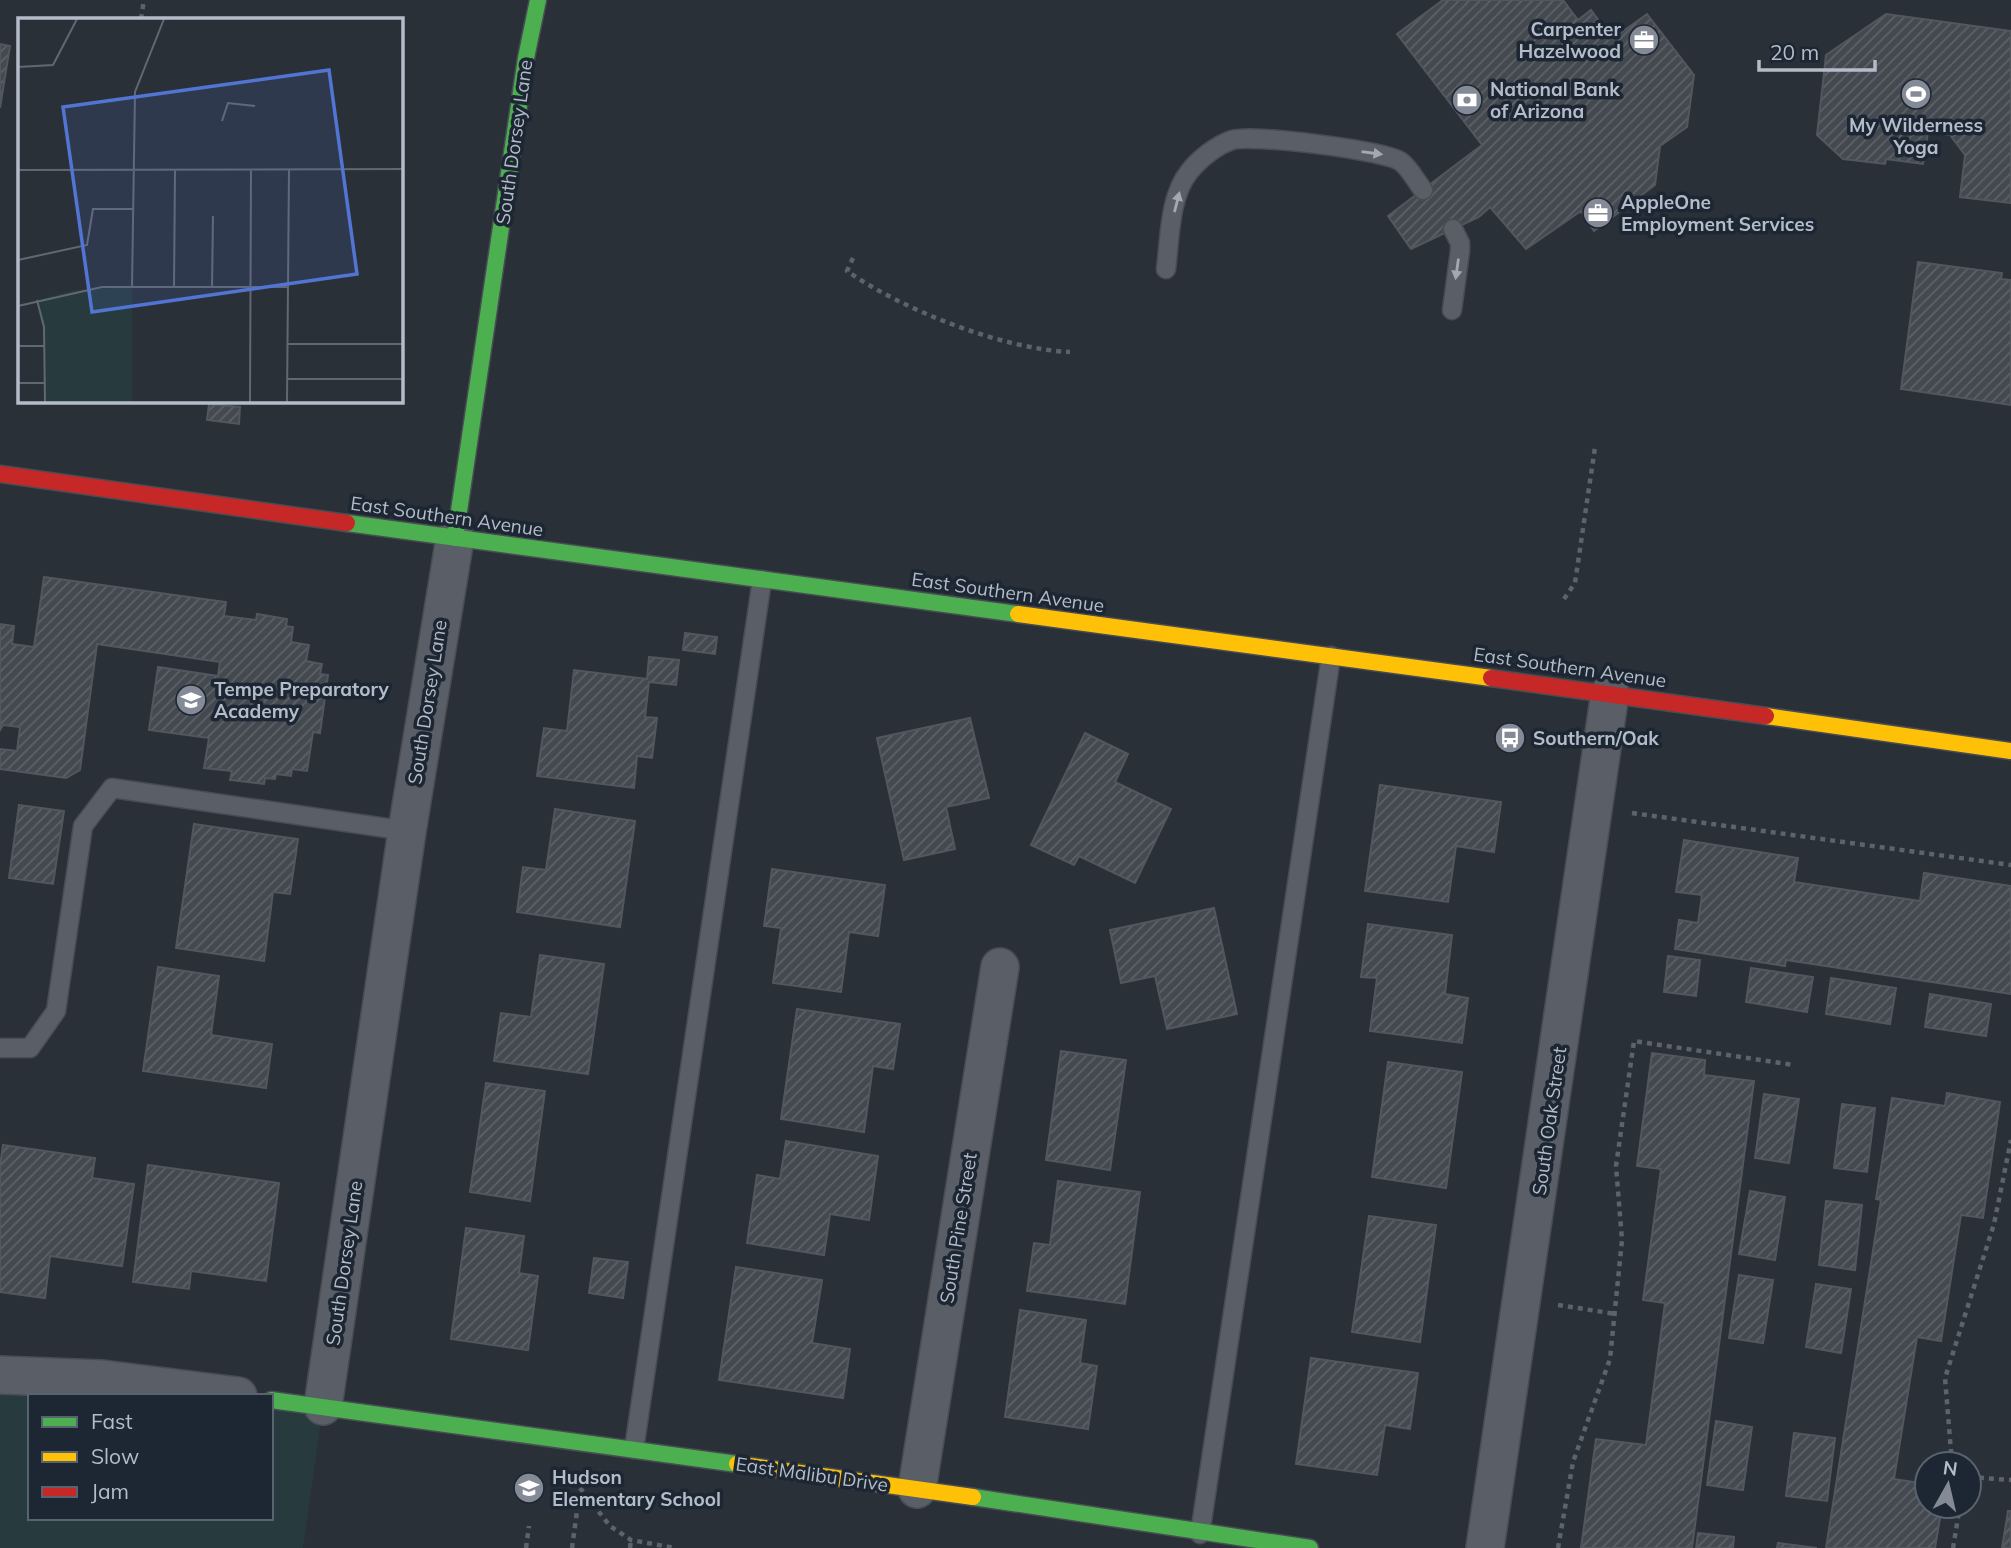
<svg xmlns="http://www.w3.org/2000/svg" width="2011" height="1548" font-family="Mulish,sans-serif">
	<defs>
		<pattern id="building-hatch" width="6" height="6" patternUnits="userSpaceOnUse" patternTransform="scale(1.75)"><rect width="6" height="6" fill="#444950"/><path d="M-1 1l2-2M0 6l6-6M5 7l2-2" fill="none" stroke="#5d6168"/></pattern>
	</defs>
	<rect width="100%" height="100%" fill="#2a3038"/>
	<path fill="#273a3e" d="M0 1375 238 1396H30V1518H271V1400L323 1406 303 1548H0Z"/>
	<path fill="url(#building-hatch)" stroke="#52575f" stroke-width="2" d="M1443 0H1563L1578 20 1591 10 1612 39 1647 14 1694 75 1687 127 1660 146 1655 185 1594 231 1581 211 1526 249 1490 207 1479 217 1411 249 1388 216 1482 145 1397 34Z
		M1886 14 2011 31V203L1960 197 1965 155 1950 135 1928 132 1923 164 1886 159 1885 164 1843 159 1817 135 1826 55Z
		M0 44 10 46 0 108Z
		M1918 262 2002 273 2001 279 2011 280V405L1901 389Z
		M209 404 240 407 239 424 207 420Z
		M44 577 226 602 224 616 256 620 257 614 287 619 286 626 293 627 291 642 309 645 306 661 322 664 320 674 328 675 320 733 313 732 307 771 292 769 291 776 276 774 275 779 265 778 264 784 230 780 232 771 204 768 209 738 149 730 158 667 218 676 220 662 97 644 80 770 66 778 0 769V749L17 751 20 727 3 725 0 730V624L14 626 12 644 34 647Z
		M685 633 717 637 715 654 683 650Z
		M649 657 679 660 676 685 649 682 645 717 657 718 652 758 637 756 634 788 537 776 544 728 567 731 574 670 647 679Z
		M970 718 989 798 946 807 955 849 904 860 877 738Z
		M1085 733 1128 754 1115 782 1171 809 1135 883 1079 856 1074 865 1031 845Z
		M1380 785 1501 802 1494 852 1456 846 1448 902 1365 891Z
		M19 805 64 811 53 884 9 878Z
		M555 809 635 821 620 927 517 912 523 867 546 870Z
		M194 824 298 839 290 894 273 892 264 961 176 948Z
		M1684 840 1798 858 1794 882 1920 901 1924 873 2011 886V994L1786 960 1785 966 1675 949 1679 920 1698 923 1702 895 1676 892Z
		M772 869 885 885 878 936 849 932 841 992 773 983 781 928 764 926Z
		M1214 908 1237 1014 1167 1029 1155 976 1121 983 1110 930Z
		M1368 924 1452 935 1445 994 1468 998 1462 1043 1370 1031 1377 978 1361 977Z
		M540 955 604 964 588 1074 494 1061 501 1013 531 1017Z
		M1668 956 1700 960 1696 996 1664 992Z
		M158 967 219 976 211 1035 272 1044 266 1088 143 1071Z
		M1751 968 1813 977 1807 1012 1746 1002Z
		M1831 978 1896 988 1890 1024 1826 1014Z
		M1930 994 1991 1004 1986 1036 1925 1027Z
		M797 1009 900 1024 893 1069 873 1066 864 1132 781 1119Z
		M1061 1051 1126 1060 1110 1170 1046 1160Z
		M1652 1053 1705 1060 1704 1075 1754 1081 1692 1548H1581L1596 1439 1646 1445 1665 1303 1643 1300 1661 1169 1637 1166Z
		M1388 1062 1462 1072 1446 1188 1372 1177Z
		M486 1083 545 1091 530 1201 470 1192Z
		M1947 1093 2000 1102 1983 1218 1961 1215 1941 1341 1917 1337 1894 1479 1927 1484V1506H1942L1935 1548H1826L1881 1200 1876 1199 1892 1098 1945 1106Z
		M1764 1094 1799 1099 1789 1163 1755 1158Z
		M1842 1104 1875 1108 1867 1172 1834 1168Z
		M786 1141 878 1156 869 1220 830 1214 824 1255 747 1243 757 1175 780 1179Z
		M3 1145 95 1158 92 1178 134 1184 122 1266 50 1256 45 1298 0 1292V1166Z
		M148 1165 279 1183 266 1281 191 1271 189 1289 133 1282Z
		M1058 1181 1140 1192 1125 1304 1027 1291 1034 1243 1050 1245Z
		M1750 1191 1785 1197 1775 1260 1739 1254Z
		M1826 1201 1862 1205 1855 1270 1819 1265Z
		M1369 1216 1436 1225 1420 1342 1352 1332Z
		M466 1228 524 1236 519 1273 538 1276 528 1350 451 1339Z
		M594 1258 628 1262 623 1298 589 1293Z
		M736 1267 822 1280 812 1343 850 1349 843 1398 719 1380Z
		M1739 1275 1773 1280 1763 1343 1729 1338Z
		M1816 1284 1851 1289 1841 1353 1806 1347Z
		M1020 1310 1086 1320 1080 1363 1097 1366 1088 1429 1005 1417Z
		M1311 1358 1418 1373 1410 1429 1385 1425 1377 1475 1296 1464Z
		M1716 1421 1752 1427 1743 1490 1707 1485Z
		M1794 1433 1835 1438 1827 1501 1786 1496Z
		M2008 1511H2011V1548H2002Z
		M1698 1533 1734 1537 1733 1548H1696Z
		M1778 1543 1817 1548H1777Z"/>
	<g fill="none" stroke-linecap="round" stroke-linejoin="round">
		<g stroke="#484c53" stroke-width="21">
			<path id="lane" d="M1166 269C1170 239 1169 197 1189 172 1199 159 1217 145 1232 140 1253 134 1381 150 1400 161 1409 167 1416 181 1423 190
				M1452 310 1460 251V243L1453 229
				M0 1048H30L56 1011 83 826 112 788 407 831
				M634 1449 762 580
				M1200 1534 1331 656"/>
		</g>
		<g stroke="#484c53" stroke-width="40">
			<path id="street" d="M0 1375 102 1379 238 1396
				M323 1406 407 831 455 538
				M917 1489 1000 967
				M1485 1548 1610 693"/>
		</g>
		<g stroke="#484c53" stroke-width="19">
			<path id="fast" d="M347 523 1018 614
				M455 538 526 58 538 0
				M271 1400 737 1464
				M973 1497 1310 1548"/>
		</g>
		<g stroke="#484c53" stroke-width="19">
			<path id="slow" d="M1018 614 1491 678
				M1766 716 2011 751
				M737 1464 973 1497"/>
		</g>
		<g stroke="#484c53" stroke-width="19">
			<path id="jam" d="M0 474 347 523
				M1491 678 1766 716"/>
		</g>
		<path stroke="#5d636a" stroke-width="4.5" stroke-dasharray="5 5" stroke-linecap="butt" d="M141 19 144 0
			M853 258 847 271C903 310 1002 349 1070 352
			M1564 599 1575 583 1595 447
			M1632 813 2011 865
			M1558 1305 1616 1314
			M1952 1464 1945 1378 1994 1224 2011 1140
			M1969 1477 2011 1480
			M580 1488 610 1526 631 1540 675 1548
			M526 1548 529 1526
			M572 1548 580 1489
			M630 1548 631 1540
			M1558 1548 1573 1462 1610 1359 1622 1240 1616 1166 1634 1041 1794 1065
			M1953 1548 1960 1506"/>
		<use href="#lane" stroke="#5a5e66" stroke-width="18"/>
		<use href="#street" stroke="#5a5e66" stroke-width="37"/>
		<use href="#fast" stroke="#4caf50" stroke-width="16"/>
		<use href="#slow" stroke="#ffc107" stroke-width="16"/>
		<use href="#jam" stroke="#c62828" stroke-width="16"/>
	</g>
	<defs><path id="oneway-solid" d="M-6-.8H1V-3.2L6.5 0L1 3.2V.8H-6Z" transform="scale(1.75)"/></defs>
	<g fill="#a2a9b5">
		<use href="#oneway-solid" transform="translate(1372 153) rotate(8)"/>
		<use href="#oneway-solid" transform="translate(1177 202) rotate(-76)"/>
		<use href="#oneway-solid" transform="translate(1457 269) rotate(98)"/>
	</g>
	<defs>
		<g id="office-disc" transform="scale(1.575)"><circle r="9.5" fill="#848b96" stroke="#1d2633"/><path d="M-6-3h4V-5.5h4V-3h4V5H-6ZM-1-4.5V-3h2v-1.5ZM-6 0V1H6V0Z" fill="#fff"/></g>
		<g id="stadium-disc" transform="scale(1.575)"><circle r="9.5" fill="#848b96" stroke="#1d2633"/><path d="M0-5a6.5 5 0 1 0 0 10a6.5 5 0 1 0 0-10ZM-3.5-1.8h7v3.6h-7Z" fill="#fff"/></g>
		<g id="bank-disc" transform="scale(1.575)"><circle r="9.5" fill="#848b96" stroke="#1d2633"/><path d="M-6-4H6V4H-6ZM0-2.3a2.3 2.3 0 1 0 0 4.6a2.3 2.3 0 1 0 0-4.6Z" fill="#fff"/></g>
		<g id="school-disc" transform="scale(1.575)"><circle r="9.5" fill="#848b96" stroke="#1d2633"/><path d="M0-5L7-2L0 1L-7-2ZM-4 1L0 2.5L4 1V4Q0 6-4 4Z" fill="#fff"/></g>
		<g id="bus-disc" transform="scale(1.575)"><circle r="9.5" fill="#848b96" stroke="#1d2633"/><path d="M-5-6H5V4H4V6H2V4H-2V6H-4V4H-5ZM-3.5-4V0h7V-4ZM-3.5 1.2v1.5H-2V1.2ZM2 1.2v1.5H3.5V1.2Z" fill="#fff"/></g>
	</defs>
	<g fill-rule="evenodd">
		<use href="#office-disc" x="1644" y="40"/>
		<use href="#stadium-disc" x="1916" y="94"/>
		<use href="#bank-disc" x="1467" y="100"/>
		<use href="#office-disc" x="1598" y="213"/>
		<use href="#school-disc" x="191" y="700"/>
		<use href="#bus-disc" x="1510" y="738"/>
		<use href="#school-disc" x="529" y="1488"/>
	</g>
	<g text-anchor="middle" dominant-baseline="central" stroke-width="7" stroke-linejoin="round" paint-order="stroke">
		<g font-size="19" font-weight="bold" fill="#b4bcc9" stroke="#1d2633" text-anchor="start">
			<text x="1621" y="29" text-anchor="end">Carpenter<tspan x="1621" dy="22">Hazelwood</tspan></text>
			<text x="1490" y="89">National Bank<tspan x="1490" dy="22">of Arizona</tspan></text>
			<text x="1916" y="125" text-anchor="middle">My Wilderness<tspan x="1916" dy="22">Yoga</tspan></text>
			<text x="1621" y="202">AppleOne<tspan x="1621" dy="22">Employment Services</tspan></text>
			<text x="214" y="689">Tempe Preparatory<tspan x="214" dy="22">Academy</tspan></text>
			<text x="1533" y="738">Southern/Oak</text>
			<text x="552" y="1477">Hudson<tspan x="552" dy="22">Elementary School</tspan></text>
		</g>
		<g font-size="19" fill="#b4bcc9" stroke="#1d2633">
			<text transform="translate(514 142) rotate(-82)">South Dorsey Lane</text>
			<text transform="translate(447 516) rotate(8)">East Southern Avenue</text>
			<text transform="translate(1008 592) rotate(8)">East Southern Avenue</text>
			<text transform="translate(1570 667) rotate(8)">East Southern Avenue</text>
			<text transform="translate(427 702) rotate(-81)">South Dorsey Lane</text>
			<text transform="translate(1549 1121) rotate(-82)">South Oak Street</text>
			<text transform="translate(958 1228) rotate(-81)">South Pine Street</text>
			<text transform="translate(344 1263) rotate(-82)">South Dorsey Lane</text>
			<text transform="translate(812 1474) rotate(8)">East Malibu Drive</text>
		</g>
	</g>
	<g transform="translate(18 18)">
		<rect width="385" height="385" fill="#2a3038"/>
		<path d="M114 269V384H27L26 309 19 282 56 272Z" fill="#273a3e"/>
		<path fill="none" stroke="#616872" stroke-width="2" d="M0 49 35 47 59 1M204 103 210 85 237 88M0 152 385 151M0 242 69 227 75 191H115M114 269 117 74 146 1M156 269 157 152M194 269 195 198M19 282 26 309 27 384M0 288 84 269H270M269 326H385M0 328H27M269 361H385M0 365H27M232 384 233 151M269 384 271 151"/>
		<path fill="#5274d3" fill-opacity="0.15" stroke="#5274d3" stroke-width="3.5" d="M311 52 339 256 74 294 45 89Z"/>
		<rect width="385" height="385" fill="none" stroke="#b4bcc9" stroke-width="3.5"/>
	</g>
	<rect x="28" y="1394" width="245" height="126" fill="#1d2633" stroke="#59626f" stroke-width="2"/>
	<rect x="42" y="1417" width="35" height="10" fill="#4caf50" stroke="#59626f" stroke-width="2"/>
	<text x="91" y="1429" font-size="21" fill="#b4bcc9">Fast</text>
	<rect x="42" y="1452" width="35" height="10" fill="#ffc107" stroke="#59626f" stroke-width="2"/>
	<text x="91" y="1464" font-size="21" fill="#b4bcc9">Slow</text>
	<rect x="42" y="1487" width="35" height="10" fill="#c62828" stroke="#59626f" stroke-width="2"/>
	<text x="91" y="1499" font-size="21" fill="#b4bcc9">Jam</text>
	<g transform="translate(1948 1485) rotate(8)"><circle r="33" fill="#1d2633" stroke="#59626f" stroke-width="2"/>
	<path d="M0-5L12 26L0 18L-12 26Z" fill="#848b96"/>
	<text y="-10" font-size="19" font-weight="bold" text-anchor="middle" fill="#b4bcc9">N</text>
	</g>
	<path d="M1759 60v10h116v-10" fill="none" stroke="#b4bcc9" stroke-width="3.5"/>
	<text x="1770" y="60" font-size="21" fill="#b4bcc9" stroke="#1d2633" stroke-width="5" paint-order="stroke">20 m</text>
</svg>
